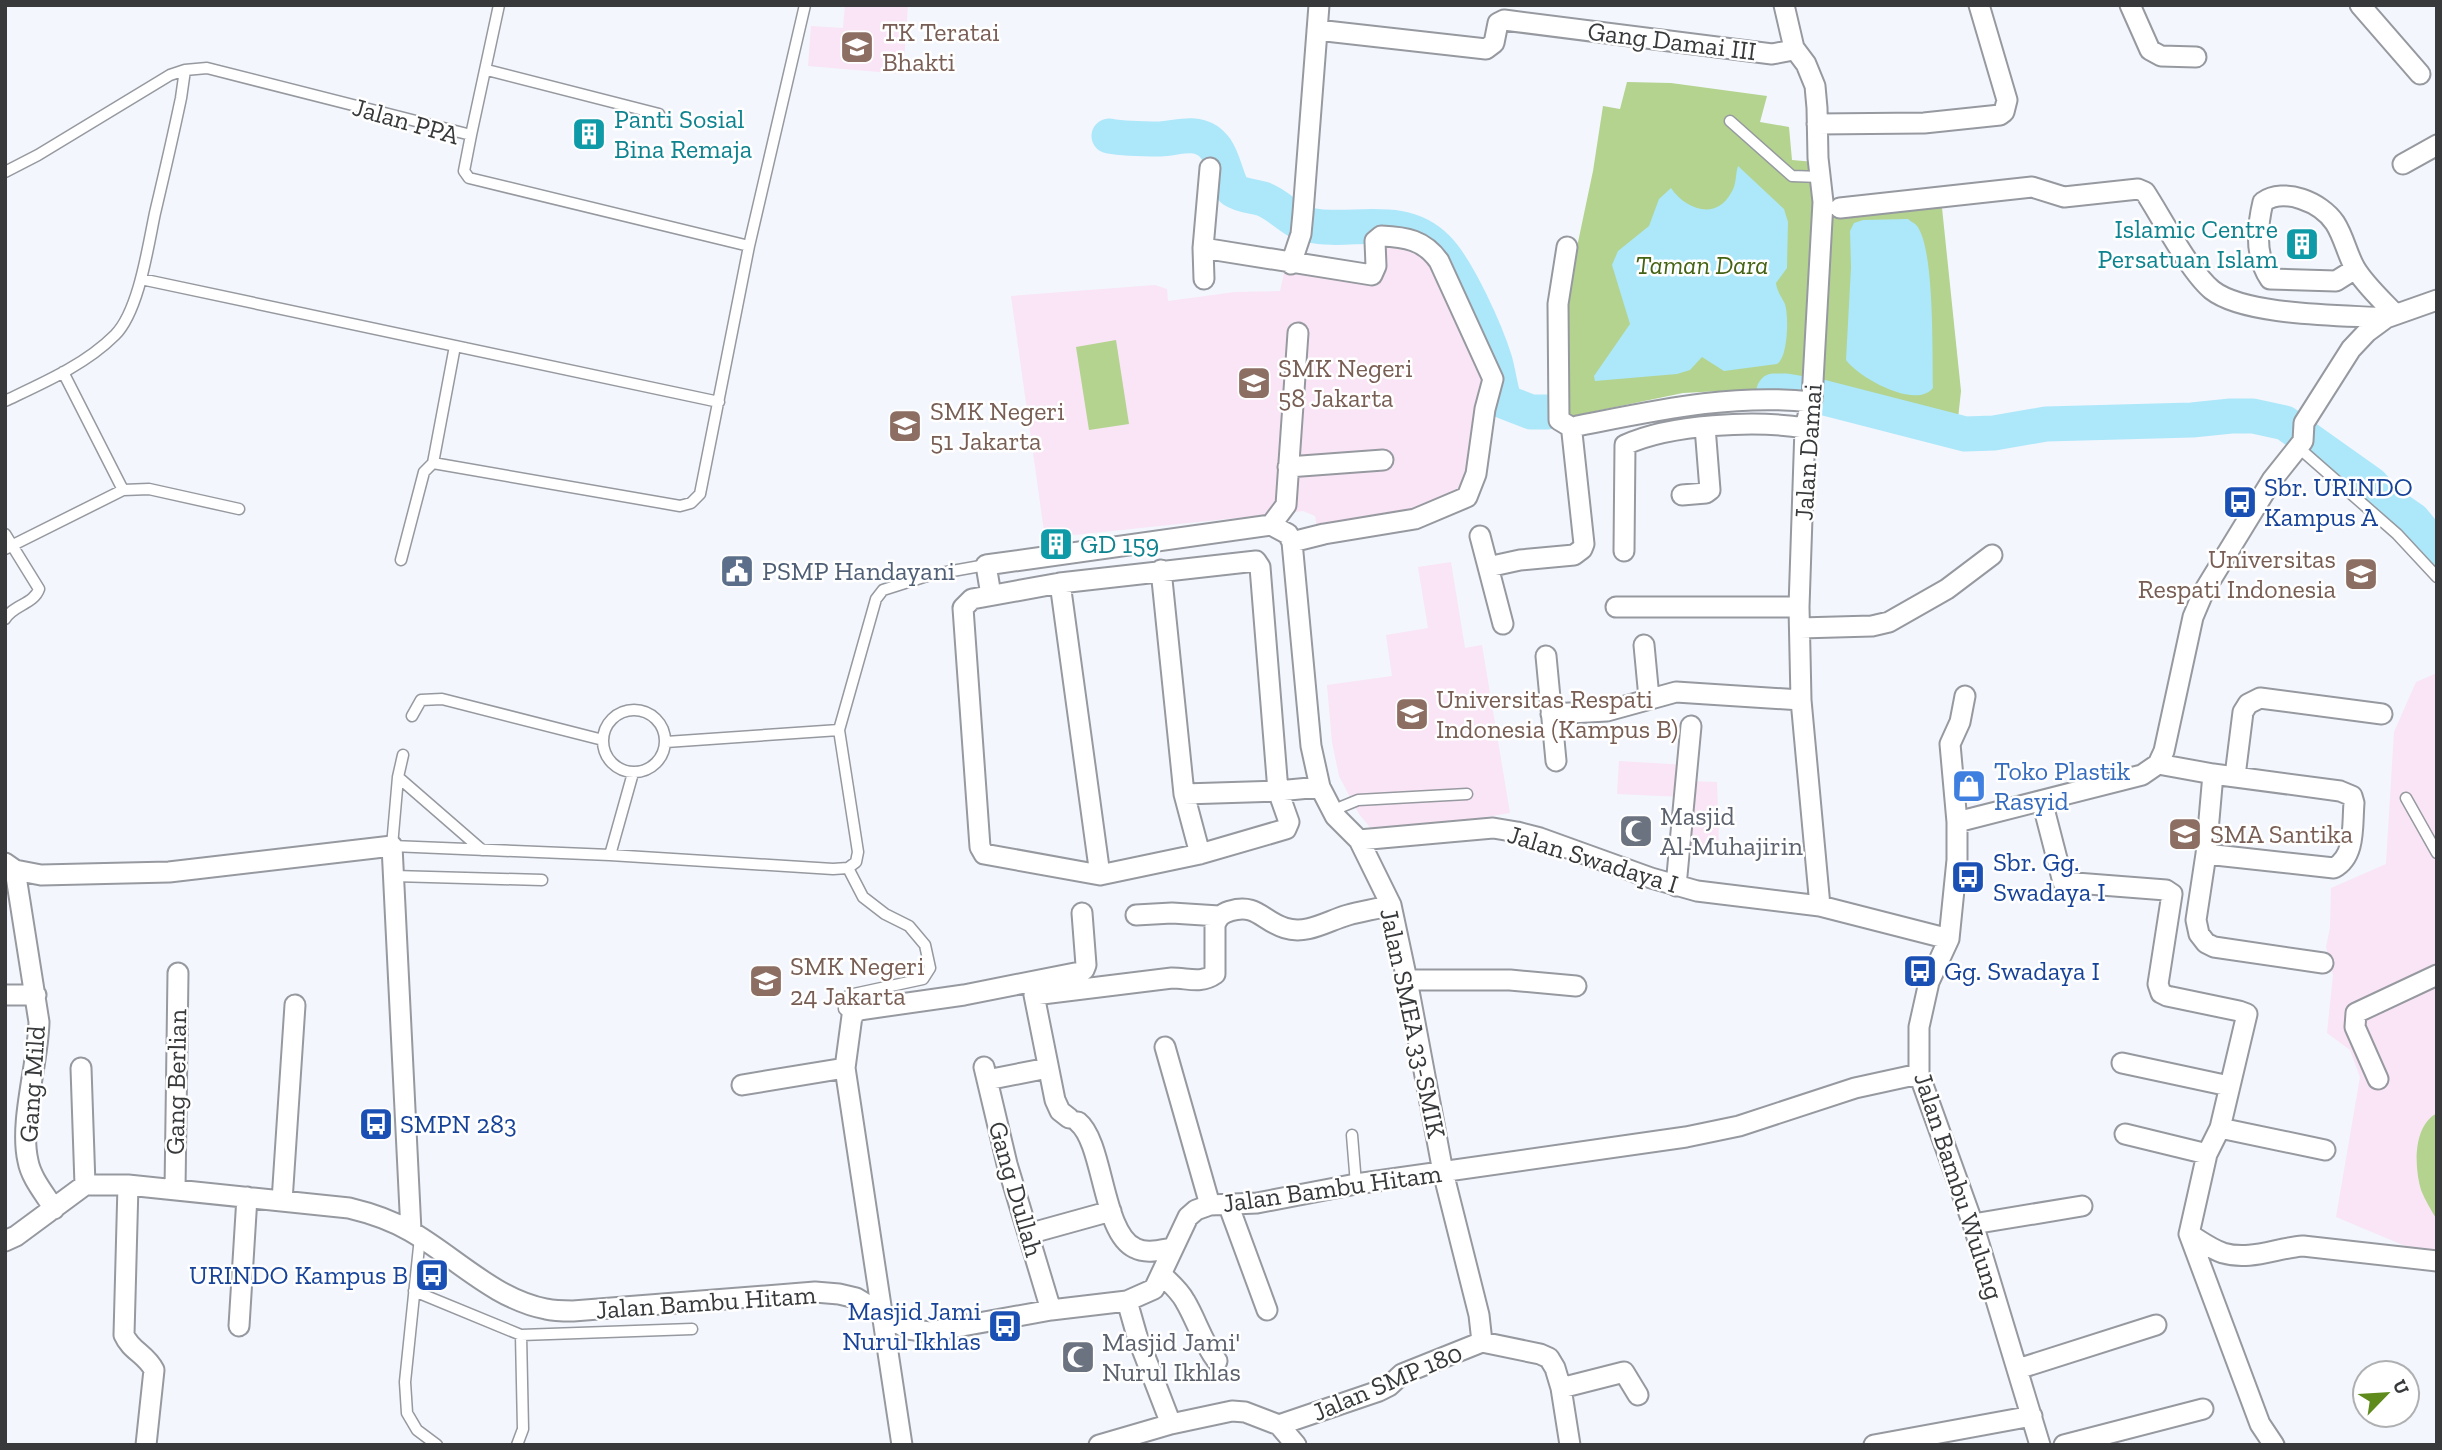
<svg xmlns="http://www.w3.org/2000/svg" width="2442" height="1450" font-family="'Zilla Slab',serif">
	<rect width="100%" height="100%" fill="#f3f6fd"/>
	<path fill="#f9e5f5" d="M845 5H908L903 74 808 66 811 26 843 28Z
		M1385 241 1431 257 1485 368 1483 397 1464 491 1411 516 1317 527 1315 516 1303 511 1045 538 1011 296 1155 285 1167 289 1168 301 1235 292 1280 291 1286 265 1364 278Z
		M1451 562 1465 648 1482 645 1510 813 1396 832 1373 831 1359 814 1339 776 1332 742 1327 685 1392 676 1386 635 1428 628 1418 567Z
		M2437 673V1253L2410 1248 2336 1217 2360 1077 2350 1050 2327 1033 2333 975 2326 947 2330 928 2331 888 2386 864 2394 732 2416 682Z
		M1619 761 1687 765 1688 781 1717 782 1719 846 1686 848 1682 797 1617 794Z"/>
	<path fill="#b3d38f" d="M1627 82 1671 83 1767 96 1760 122 1789 127 1792 160 1815 162 1816 211 1941 198 1961 391 1957 428 1795 387 1683 393 1572 416 1565 409V304L1593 171 1603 106 1620 109Z
		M1116 340 1129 424 1089 430 1076 347Z
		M2437 1113V1220C2431 1210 2425 1200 2421 1190 2414 1166 2413 1126 2437 1113Z"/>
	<path fill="#ade7fa" d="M1738 166 1784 209 1788 222 1787 268 1776 283C1777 292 1782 297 1785 304 1789 317 1788 357 1777 364L1724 371 1702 357 1690 370 1677 374 1595 381 1594 376 1630 324 1612 265 1618 251 1649 226 1659 199 1671 188C1685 209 1716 221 1731 193 1737 184 1735 175 1738 166Z
		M1908 219C1911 222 1915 223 1917 226 1935 249 1932 356 1933 388 1916 410 1858 377 1846 360L1851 267 1850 231 1854 223 1863 220Z"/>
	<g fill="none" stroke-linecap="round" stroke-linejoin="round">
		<path stroke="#ade7fa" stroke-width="35" d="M1109 136C1126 139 1143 139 1160 139 1180 138 1201 128 1216 149 1224 161 1226 177 1233 190 1242 196 1253 196 1263 199 1280 205 1291 222 1309 225 1351 234 1402 212 1437 248 1458 269 1486 332 1495 361 1499 375 1500 389 1505 402L1531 412H1547
			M1774 391H1786L1821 397 1965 434 1994 433 2046 424 2192 420 2231 416H2253L2285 423 2371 484 2387 502 2413 520 2437 549"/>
		<g stroke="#96999f" stroke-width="13">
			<path id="service" d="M487 70 659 114
				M1730 121 1792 176 1821 177
				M471 135 499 5
				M5 172 38 155 170 75 185 70 207 68 471 135 464 171 469 178 749 246
				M141 279 719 402
				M63 372 123 490
				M5 401C43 383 85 365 115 335 139 311 148 246 155 213 164 175 173 136 181 98L185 70
				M2299 448 2397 534 2437 577
				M433 463 455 346
				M5 534 39 589C34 604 13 605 5 619
				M5 549 123 490 149 489 239 509
				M401 560 424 472 433 463 680 506 691 503 700 494 749 246 805 5
				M603 741a31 31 0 1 1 62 0a31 31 0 1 1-62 0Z
				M412 716 421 700 442 699 603 740
				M839 730 876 599 883 590 930 575 986 565
				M403 755 398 777 392 846 610 855 833 869 848 868 856 862 858 852 839 730 666 742
				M398 777 482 850
				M2406 798 2437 853
				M1335 815 1341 807 1358 800 1467 794
				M610 855 633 773
				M848 868 863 897 885 914 909 926 925 945 930 968 923 979 849 995 844 1002V1009L852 1016
				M394 876 542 880
				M1352 1135 1356 1184
				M420 1237 405 1382 407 1413 417 1430 437 1445
				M414 1291 521 1335 692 1329
				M517 1445 523 1429 521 1335"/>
		</g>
		<g stroke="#96999f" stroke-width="23">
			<path id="minor" d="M1784 5 1794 48 1806 64 1815 86 1817 108 1818 158 1823 202 1812 399 1805 428 1799 607 1801 700 1820 906
				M2130 5 2150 50 2161 56 2196 57
				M2360 5 2420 74
				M1317 30 1486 49 1494 43 1498 23 1504 20 1772 54 1788 51 1794 48
				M1817 124 1924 123 2000 115 2004 112 2007 100 1979 5
				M2403 164 2437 145
				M1840 208 2032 187 2064 197 2138 189 2145 192C2162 218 2190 272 2212 290 2245 316 2343 315 2386 318
				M1567 247 1558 304 1559 420 1574 429
				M1203 248 1372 275 1376 266 1375 241 1381 236C1406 237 1424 240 1439 261L1493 379 1485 409 1476 474 1467 497 1415 519 1324 534 1292 542
				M1291 264 1301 234 1303 213 1319 5
				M2355 269 2336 281 2270 279C2255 257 2257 227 2263 202 2284 187 2321 202 2335 223 2344 237 2347 254 2355 268 2365 285 2382 300 2395 314
				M1204 279 1203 248 1210 168
				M1288 467 1383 460
				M1682 495 1706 493 1710 490 1705 427
				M1271 525 1286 505 1298 333
				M1480 536 1503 624
				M1624 551 1625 445C1670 424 1756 420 1805 428
				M1256 561 1260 567 1278 791 1289 822 1286 829 1200 854 1100 875 984 854 980 847 963 608 972 599 1060 583Z
				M1488 567 1520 560 1574 555 1582 549 1584 544 1572 433 1577 426C1654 411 1733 393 1811 402
				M1161 570 1184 794 1200 854
				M1060 583 1100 875
				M991 595 986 565 1271 525 1288 534 1292 542 1311 746 1320 787 1335 816 1359 840 1391 905 1407 980 1443 1172 1479 1315 1482 1342
				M1616 607H1799
				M1800 628 1872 626 1889 622 1947 589 1992 555
				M1644 645 1649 698
				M1546 656 1556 761
				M1551 714 1607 711 1676 692 1801 700
				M2158 764 2213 774 2340 791 2352 796 2354 803C2352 826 2356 856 2334 868L2206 854
				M2213 774 2206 854 2196 920 2199 934 2206 943 2214 947 2323 963
				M2235 776 2243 712 2248 704 2260 698 2382 714
				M1184 794 1278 791 1320 787
				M2042 801 2063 882 2166 890 2172 894 2158 984 2161 993 2167 996 2239 1011 2247 1014 2220 1128 2207 1154 2189 1234 2260 1424 2274 1445
				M1957 822 1950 744 1960 722 1965 696
				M1359 840 1493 828 1517 832 1540 838 1651 878 1697 891 1820 906 1949 939
				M5 863 15 870 41 875 169 872 392 846 411 1231
				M15 870 39 1022C38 1064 19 1122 28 1161 31 1178 45 1194 54 1209
				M1676 886 1691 726
				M1136 915 1172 913 1219 916
				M1407 980H1510L1576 986
				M5 995H36
				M1165 1047 1210 1205
				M2122 1063 2229 1086
				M984 1067 1007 1164 1051 1310
				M81 1068 85 1185
				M2378 1079 2355 1027 2356 1013 2437 975
				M987 1080 1048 1068
				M742 1085 845 1068
				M1069 1118 1060 1111 1055 1100 1034 995 1172 978C1188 978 1201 984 1215 974V925C1218 917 1221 914 1230 911 1257 903 1262 921 1285 928 1307 935 1327 921 1348 915 1362 911 1377 909 1391 905
				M1078 1122C1104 1143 1102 1233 1135 1248 1146 1254 1160 1250 1172 1248
				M2220 1128 2325 1150
				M2125 1134 2207 1154
				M128 1185 124 1335C131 1351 146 1354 154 1370L146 1445
				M175 1190 178 973
				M282 1201 295 1005
				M1228 1204 1267 1310
				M1973 1224 2082 1206
				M1028 1234 1111 1211
				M2189 1234C2199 1240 2211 1249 2223 1253 2250 1261 2276 1248 2303 1246L2437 1261
				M5 1241 16 1236 85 1185H128L349 1208C370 1213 391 1220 410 1231 454 1256 494 1299 546 1309 554 1311 564 1311 573 1311L815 1292 839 1294 856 1298 908 1329 929 1332 1051 1310 1127 1301 1154 1289 1188 1217 1196 1210 1210 1205 1257 1203 1356 1184 1686 1137 1739 1126 1855 1088 1919 1074
				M1162 1275C1170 1283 1179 1290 1185 1301 1197 1321 1202 1342 1217 1361
				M1127 1301 1137 1336 1171 1424
				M239 1326 247 1197
				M2018 1369 2156 1325
				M1561 1388 1624 1372 1638 1395
				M1279 1425 1296 1445
				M902 1445 845 1068 852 1016 859 1010 964 995 1080 972 1084 970 1086 965 1082 913
				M1099 1445 1171 1424 1232 1411 1245 1412 1279 1425 1379 1391 1389 1386 1402 1374 1482 1342 1540 1354 1549 1358 1555 1368 1561 1388 1570 1445
				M1874 1445 2032 1416
				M2040 1445 1973 1224 1919 1074V1027L1929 982 1949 939 1957 860V822L2142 775 2158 764 2164 751 2193 617 2204 591 2272 480 2303 441 2304 423 2351 349 2367 332 2386 318 2437 300
				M2064 1445 2203 1409"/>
		</g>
		<use href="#service" stroke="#fff" stroke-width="10"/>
		<use href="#minor" stroke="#fff" stroke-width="19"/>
	</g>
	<defs>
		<g id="school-square" transform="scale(1.75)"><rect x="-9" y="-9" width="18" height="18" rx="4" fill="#8d6e63" stroke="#fff"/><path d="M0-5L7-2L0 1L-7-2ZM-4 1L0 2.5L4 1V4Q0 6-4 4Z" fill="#fff"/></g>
		<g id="building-square" transform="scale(1.75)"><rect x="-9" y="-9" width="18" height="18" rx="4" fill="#0f9aa8" stroke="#fff"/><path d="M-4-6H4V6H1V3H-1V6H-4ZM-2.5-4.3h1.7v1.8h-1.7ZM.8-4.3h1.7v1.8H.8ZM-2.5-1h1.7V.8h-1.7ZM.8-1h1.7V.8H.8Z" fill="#fff"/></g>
		<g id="bus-square" transform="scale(1.75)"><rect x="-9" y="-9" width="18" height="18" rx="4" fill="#1a4fb4" stroke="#fff"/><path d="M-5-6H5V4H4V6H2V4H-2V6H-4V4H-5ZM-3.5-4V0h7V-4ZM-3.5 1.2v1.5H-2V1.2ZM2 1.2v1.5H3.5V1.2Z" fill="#fff"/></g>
		<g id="civic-square" transform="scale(1.75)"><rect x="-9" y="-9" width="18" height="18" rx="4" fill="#5c6f8a" stroke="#fff"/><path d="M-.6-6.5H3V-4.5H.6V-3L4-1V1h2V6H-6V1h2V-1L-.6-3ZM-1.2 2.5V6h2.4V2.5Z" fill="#fff"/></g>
		<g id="university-square" transform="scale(1.75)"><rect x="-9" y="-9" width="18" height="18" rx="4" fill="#8d6e63" stroke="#fff"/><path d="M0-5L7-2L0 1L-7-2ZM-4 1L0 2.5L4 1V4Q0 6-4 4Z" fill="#fff"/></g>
		<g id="shop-square" transform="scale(1.75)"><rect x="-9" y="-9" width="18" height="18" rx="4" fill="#3f7fe0" stroke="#fff"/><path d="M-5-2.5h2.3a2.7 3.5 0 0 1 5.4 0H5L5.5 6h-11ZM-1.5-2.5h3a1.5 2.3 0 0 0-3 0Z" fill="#fff"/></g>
		<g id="mosque-square" transform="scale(1.75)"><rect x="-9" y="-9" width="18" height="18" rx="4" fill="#6b7280" stroke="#fff"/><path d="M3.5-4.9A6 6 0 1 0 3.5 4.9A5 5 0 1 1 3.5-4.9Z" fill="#fff"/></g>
	</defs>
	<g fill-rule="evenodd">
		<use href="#school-square" x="857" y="47"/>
		<use href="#building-square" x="589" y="134"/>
		<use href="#building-square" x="2302" y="244"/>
		<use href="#school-square" x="1254" y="383"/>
		<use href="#school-square" x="905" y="426"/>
		<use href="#bus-square" x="2240" y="502"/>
		<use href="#building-square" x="1056" y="544"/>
		<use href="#civic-square" x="737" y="571"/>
		<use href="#university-square" x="2361" y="574"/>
		<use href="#university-square" x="1412" y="714"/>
		<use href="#shop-square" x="1969" y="786"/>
		<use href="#mosque-square" x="1636" y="831"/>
		<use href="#school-square" x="2185" y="834"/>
		<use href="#bus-square" x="1968" y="877"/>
		<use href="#bus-square" x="1920" y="971"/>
		<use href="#school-square" x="766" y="981"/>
		<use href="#bus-square" x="376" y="1124"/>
		<use href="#bus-square" x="432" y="1275"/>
		<use href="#bus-square" x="1005" y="1326"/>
		<use href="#mosque-square" x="1078" y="1357"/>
	</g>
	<g text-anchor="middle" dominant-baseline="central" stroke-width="5" stroke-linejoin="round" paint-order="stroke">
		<g font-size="26" fill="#785e54" stroke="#fff" text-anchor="start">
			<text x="882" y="32">TK Teratai<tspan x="882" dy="30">Bhakti</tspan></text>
			<text x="1278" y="368">SMK Negeri<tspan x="1278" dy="30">58 Jakarta</tspan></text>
			<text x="930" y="411">SMK Negeri<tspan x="930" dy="30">51 Jakarta</tspan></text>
			<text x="2336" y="559" text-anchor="end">Universitas<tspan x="2336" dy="30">Respati Indonesia</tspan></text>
			<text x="1436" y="699">Universitas Respati<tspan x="1436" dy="30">Indonesia (Kampus B)</tspan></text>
			<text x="2210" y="834">SMA Santika</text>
			<text x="790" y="966">SMK Negeri<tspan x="790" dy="30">24 Jakarta</tspan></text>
		</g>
		<g font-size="26" fill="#37393b" stroke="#fff">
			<text transform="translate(1672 41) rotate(7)">Gang Damai III</text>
			<text transform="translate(406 121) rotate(16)">Jalan PPA</text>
			<text transform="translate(1808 452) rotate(-86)">Jalan Damai</text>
			<text transform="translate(1593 859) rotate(17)">Jalan Swadaya I</text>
			<text transform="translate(1413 1023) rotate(78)">Jalan SMEA 33-SMIK</text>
			<text transform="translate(176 1082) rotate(-89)">Gang Berlian</text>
			<text transform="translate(32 1084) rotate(-86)">Gang Mild</text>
			<text transform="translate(1959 1186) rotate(72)">Jalan Bambu Wulung</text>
			<text transform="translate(1332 1188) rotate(-8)">Jalan Bambu Hitam</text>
			<text transform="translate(1016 1189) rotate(74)">Gang Dullah</text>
			<text transform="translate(706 1302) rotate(-4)">Jalan Bambu Hitam</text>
			<text transform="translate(1387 1382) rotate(-23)">Jalan SMP 180</text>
		</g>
		<g font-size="26" fill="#0d838f" stroke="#fff" text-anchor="start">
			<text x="614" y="119">Panti Sosial<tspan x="614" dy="30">Bina Remaja</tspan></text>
			<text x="2278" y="229" text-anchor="end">Islamic Centre<tspan x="2278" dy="30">Persatuan Islam</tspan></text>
			<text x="1080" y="544">GD 159</text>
		</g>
		<g font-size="26" font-style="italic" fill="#446213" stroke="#fff">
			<text x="1702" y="265">Taman Dara</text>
		</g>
		<g font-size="26" fill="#164399" stroke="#fff" text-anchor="start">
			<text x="2264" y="487">Sbr. URINDO<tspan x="2264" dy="30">Kampus A</tspan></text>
			<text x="1993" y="862">Sbr. Gg.<tspan x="1993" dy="30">Swadaya I</tspan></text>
			<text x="1944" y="971">Gg. Swadaya I</text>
			<text x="400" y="1124">SMPN 283</text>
			<text x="408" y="1275" text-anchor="end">URINDO Kampus B</text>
			<text x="981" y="1311" text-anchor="end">Masjid Jami<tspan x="981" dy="30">Nurul Ikhlas</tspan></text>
		</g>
		<g font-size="26" fill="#4e5e75" stroke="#fff" text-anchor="start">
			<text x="762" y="571">PSMP Handayani</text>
		</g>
		<g font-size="26" fill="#366cbe" stroke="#fff" text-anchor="start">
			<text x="1994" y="771">Toko Plastik<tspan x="1994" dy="30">Rasyid</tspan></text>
		</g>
		<g font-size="26" fill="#5b616d" stroke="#fff" text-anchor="start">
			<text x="1660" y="816">Masjid<tspan x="1660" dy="30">Al-Muhajirin</tspan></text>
			<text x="1102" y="1342">Masjid Jami'<tspan x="1102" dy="30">Nurul Ikhlas</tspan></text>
		</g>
	</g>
	<rect width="2442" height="1450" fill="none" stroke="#37393b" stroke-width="14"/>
	<g transform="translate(2386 1394) rotate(65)"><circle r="33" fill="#ffffff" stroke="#afb0b1" stroke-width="2"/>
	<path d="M0-5L12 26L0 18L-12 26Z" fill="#5e8b1c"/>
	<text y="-10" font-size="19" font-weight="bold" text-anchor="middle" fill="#37393b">U</text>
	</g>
</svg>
